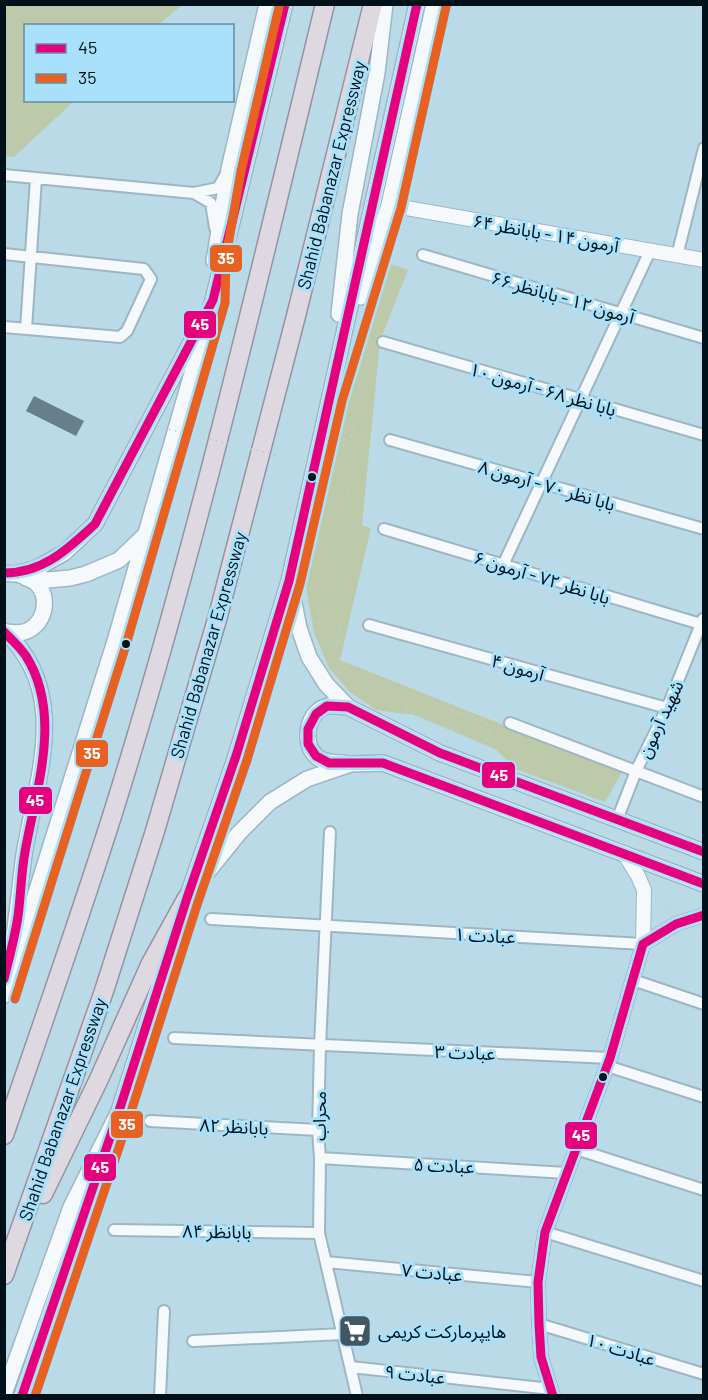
<svg xmlns="http://www.w3.org/2000/svg" width="708" height="1400" font-family="Barlow,'Noto Sans Arabic',sans-serif">
	<rect width="100%" height="100%" fill="#bbdae8"/>
	<path fill="#bccaaa" d="M4 5 5 4 182 5 158 25 26 26V100L74 101 14 157 5 156Z
		M383 261 408 270 380 341 362 525 371 528 340 660 622 772 605 802 516 769 495 749 414 715 376 710 349 691 329 668 314 633 307 593 305 556 339 391Z"/>
	<path fill="#667f8a" d="M34 396 84 421 76 436 26 411Z"/>
	<g fill="none" stroke-linecap="round" stroke-linejoin="round">
		<g stroke="#9eb6c1" stroke-width="14">
			<path id="minor" d="M4 175 194 193 218 188 226 174
				M194 193 211 203 215 228
				M4 254 144 269 151 279 127 331 120 337 4 327
				M423 255 704 338
				M677 256 704 148
				M26 329 36 178
				M383 342 704 435
				M390 440 704 529
				M384 529 704 625
				M503 565 650 251
				M369 625 667 708
				M510 723 704 797
				M617 820 636 771 667 708 703 619
				M330 832 320 1046 318 1130 320 1158 319 1233 357 1396
				M211 919 643 944
				M633 980 704 1004
				M174 1038 610 1058
				M607 1066 704 1097
				M150 1121 318 1130
				M576 1149 704 1190
				M320 1158 567 1173
				M114 1230 319 1233
				M545 1232 704 1281
				M326 1262 538 1282
				M539 1324 704 1374
				M193 1341 343 1334
				M351 1367 551 1389
				M160 1396 164 1311"/>
		</g>
		<g stroke="#9eb6c1" stroke-width="16">
			<path id="tertiary" d="M389 205 704 260
				M643 944 676 924 704 915
				M553 1396 541 1357 539 1324 538 1282 545 1232 610 1058 643 944 644 890 638 876 624 853"/>
		</g>
		<g stroke="#9eb6c1" stroke-width="18">
			<path id="secondary" d="M214 261 229 169 267 4
				M361 297 389 205 434 4
				M339 314 350 214 377 73 385 4
				M4 573 14 574 35 569 64 553 95 524 198 329
				M20 575 48 580 70 578 86 574 119 560 144 536
				M290 583 299 628 309 657 326 684 348 707 440 753 704 852
				M4 631C72 692 36 779 24 855 20 883 18 912 13 941
				M6 632C14 633 22 634 29 630 50 619 50 584 26 578
				M344 763C334 763 325 763 317 757 301 744 307 710 328 706 334 705 342 707 348 707
				M193 890 239 833 270 802 307 779 351 764 383 763 704 884
				M4 995 115 641 213 300 285 4
				M4 1394 71 1207 119 1111 187 898 236 756 289 581 417 4
				M22 1396 100 1167"/>
		</g>
		<g stroke="#9394a2" stroke-width="21">
			<path id="trunk" d="M4 1135C41 1029 78 923 112 816 196 549 259 276 325 4
				M43 1194 99 1079 151 963 187 898
				M4 1275 104 991 155 831 218 616 296 316 373 4"/>
		</g>
		<path stroke="#c3ccd1" stroke-width="2" stroke-dasharray="1.5 4.5" stroke-linecap="butt" d="M366 310 363 332 365 336 364 342 369 345 366 359 369 360 364 387 360 386 352 436 345 434 338 472 351 476 332 580 349 585 335 654 362 688 385 698 399 694 409 699 406 711 452 730 459 714 486 722 490 736 488 741
			M135 418 140 398
			M330 468 335 449 343 437
			M312 539 338 546
			M319 621 335 653
			M312 623 319 621 320 604 332 580
			M429 720 435 703 459 714
			M446 741 452 730
			M4 787 23 788
			M657 907 666 908 669 913
			M666 908 673 888
			M695 931 704 934"/>
		<use href="#minor" stroke="#f5f9fc" stroke-width="10"/>
		<use href="#tertiary" stroke="#f5f9fc" stroke-width="14"/>
		<use href="#secondary" stroke="#f5f9fc" stroke-width="15"/>
		<use href="#trunk" stroke="#ded8e0" stroke-width="18"/>
		<path stroke="#c3ccd1" stroke-width="2" stroke-dasharray="1.5 4.5" stroke-linecap="butt" d="M134 421 330 468"/>
		<g stroke="#a9e0fa" stroke-width="14">
			<path id="bus-1" d="M4 573C43 573 68 549 95 524L213 300 285 4
				M4 632C11 639 20 647 26 656 63 715 36 789 25 852 21 873 21 895 18 916 15 937 9 958 4 979
				M704 852 440 753 348 707 327 706 316 714 308 729V744L316 756 329 763H383L704 884
				M22 1396 119 1111 187 898 236 756 289 581 417 4
				M553 1396 541 1357 539 1324 538 1282 545 1232 610 1058 643 944 676 924 704 915"/>
		</g>
		<g stroke="#a9e0fa" stroke-width="14">
			<path id="bus-2" d="M15 999 126 645 225 303 226 257 241 171 279 7
				M35 1396 130 1115 198 902 247 760 300 584 342 401 401 208 446 7"/>
		</g>
		<use href="#bus-1" stroke="#e5007d" stroke-width="9"/>
		<use href="#bus-2" stroke="#e66122" stroke-width="9"/>
	</g>
	<defs>
		<g id="supermarket-square" transform="scale(1.725)"><rect x="-9" y="-9" width="18" height="18" rx="4" fill="#415762" stroke="#a9e0fa"/><path d="M-6-5.5h2.5l.6 2H6L4.5 2H-2.5L-4.4-4H-6ZM-1.5 3.2a1.3 1.3 0 1 0 .1 0ZM3 3.2a1.3 1.3 0 1 0 .1 0Z" fill="#fff"/></g>
	</defs>
	<g fill-rule="evenodd">
		<use href="#supermarket-square" x="355" y="1331"/>
	</g>
	<g fill="#00111a" stroke="#a9e0fa" stroke-width="2">
		<circle cx="312" cy="477" r="5"/>
		<circle cx="126" cy="644" r="5"/>
		<circle cx="603" cy="1077" r="5"/>
	</g>
	<g text-anchor="middle" dominant-baseline="central" stroke-width="6" stroke-linejoin="round" paint-order="stroke">
		<g font-size="18" fill="#00111a" stroke="#a9e0fa">
			<text transform="translate(331 175) rotate(-76)">Shahid Babanazar Expressway</text>
			<text transform="translate(546 233) rotate(10)">آرمون ۱۴ - بابانظر ۶۴</text>
			<text transform="translate(563 297) rotate(16)">آرمون ۱۲ - بابانظر ۶۶</text>
			<text transform="translate(543 389) rotate(16)">بابا نظر ۶۸ - آرمون ۱۰</text>
			<text transform="translate(547 485) rotate(16)">بابا نظر ۷۰ - آرمون ۸</text>
			<text transform="translate(542 577) rotate(17)">بابا نظر ۷۲ - آرمون ۶</text>
			<text transform="translate(208 645) rotate(-74)">Shahid Babanazar Expressway</text>
			<text transform="translate(518 667) rotate(16)">آرمون ۴</text>
			<text transform="translate(660 719) rotate(-65)">شهید آرمون</text>
			<text transform="translate(485 935) rotate(3)">عبادت ۱</text>
			<text transform="translate(465 1052) rotate(2)">عبادت ۳</text>
			<text transform="translate(62 1109) rotate(-71)">Shahid Babanazar Expressway</text>
			<text transform="translate(319 1116) rotate(-90)">محراب</text>
			<text transform="translate(234 1126) rotate(3)">بابانظر ۸۲</text>
			<text transform="translate(444 1165) rotate(3)">عبادت ۵</text>
			<text transform="translate(217 1231) rotate(1)">بابانظر ۸۴</text>
			<text transform="translate(432 1272) rotate(5)">عبادت ۷</text>
			<text transform="translate(621 1349) rotate(17)">عبادت ۱۰</text>
			<text transform="translate(415 1374) rotate(6)">عبادت ۹</text>
		</g>
		<g font-size="18" fill="#00111a" stroke="#a9e0fa" text-anchor="start">
			<text x="378" y="1331">هایپرمارکت کریمی</text>
		</g>
	</g>
	<g stroke="#a9e0fa" stroke-width="2">
		<rect x="209" y="244" width="34" height="29" rx="6" fill="#e66122"/>
		<rect x="183" y="310" width="34" height="29" rx="6" fill="#e5007d"/>
		<rect x="75" y="739" width="34" height="29" rx="6" fill="#e66122"/>
		<rect x="481" y="761" width="35" height="28" rx="6" fill="#e5007d"/>
		<rect x="18" y="786" width="35" height="29" rx="6" fill="#e5007d"/>
		<rect x="110" y="1110" width="34" height="29" rx="6" fill="#e66122"/>
		<rect x="564" y="1121" width="34" height="29" rx="6" fill="#e5007d"/>
		<rect x="83" y="1153" width="34" height="29" rx="6" fill="#e5007d"/>
	</g>
	<g font-size="16" text-anchor="middle" font-weight="bold" fill="#fff">
		<text x="226" y="264">35</text>
		<text x="200" y="330">45</text>
		<text x="92" y="759">35</text>
		<text x="499" y="781">45</text>
		<text x="35" y="806">45</text>
		<text x="127" y="1130">35</text>
		<text x="581" y="1141">45</text>
		<text x="100" y="1173">45</text>
	</g>
	<rect width="708" height="1400" fill="none" stroke="#00111a" stroke-width="12"/>
	<rect x="24" y="24" width="210" height="78" fill="#a9e0fa" stroke="#658da0" stroke-width="1.5"/>
	<rect x="36" y="44" width="30" height="9" fill="#e5007d" stroke="#658da0" stroke-width="1.5"/>
	<text x="78" y="54" font-size="18" fill="#00111a">45</text>
	<rect x="36" y="74" width="30" height="9" fill="#e66122" stroke="#658da0" stroke-width="1.5"/>
	<text x="78" y="84" font-size="18" fill="#00111a">35</text>
</svg>
